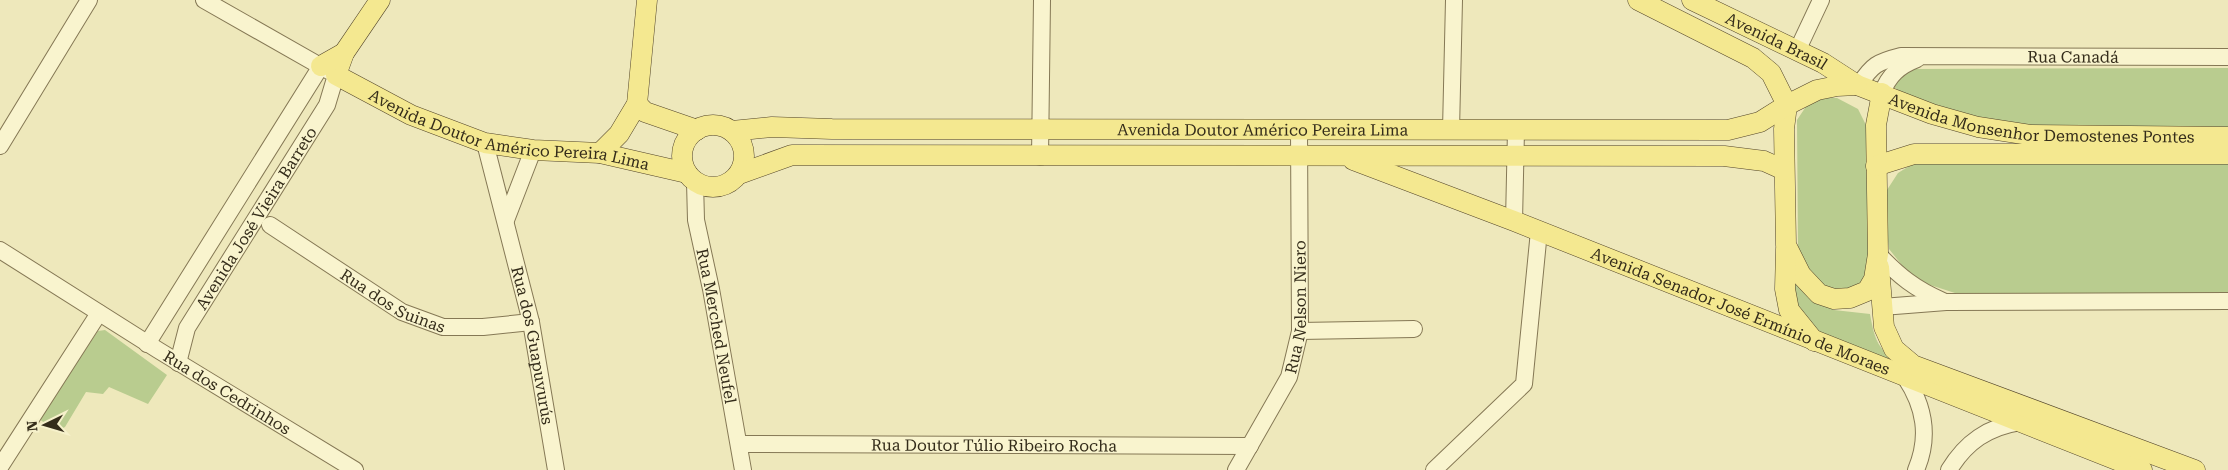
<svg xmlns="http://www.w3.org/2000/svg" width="2228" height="470" font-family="'Roboto Serif',serif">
	<rect width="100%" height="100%" fill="#eee8bb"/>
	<path fill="#b9cc8f" d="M2228 68V128H2018L1909 99 1894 87 1898 76 1913 69Z
		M1819 97 1837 98 1858 109 1867 127 1873 248 1864 281 1854 291 1822 289 1809 274 1798 247 1797 120 1807 105Z
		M1919 160 2228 161V294H1958L1924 283 1905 269 1889 249 1885 217V193L1898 173Z
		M1796 280 1813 300 1834 310 1870 314C1875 342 1878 348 1900 365L1816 331 1793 300 1792 282Z
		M105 330 167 375 148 404 109 387 103 394 86 392 65 427 57 431 39 419 98 331Z"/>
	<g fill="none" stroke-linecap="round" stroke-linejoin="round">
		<g stroke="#857855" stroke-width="18">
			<g id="minor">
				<path d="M1797 51 1821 0"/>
				<path id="s1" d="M1859 85C1872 65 1877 62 1901 56L2228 57"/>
				<path d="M1882 93C1889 75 1899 66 1917 59"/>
				<path d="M1451 130 1454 0"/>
				<path id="s2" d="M485 143 531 322 556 470"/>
				<path d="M0 146 89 0"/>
				<path d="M1040 157 1042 0"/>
				<path id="s3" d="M695 182 696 220 711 289 743 470"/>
				<path d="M506 220 533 150"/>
				<path d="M1514 221 1516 130"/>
				<path id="s4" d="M270 225 402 312 443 327H483L531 322"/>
				<path id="s5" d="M0 250 158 350 355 470"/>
				<path d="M1878 254C1899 276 1915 289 1943 301"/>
				<path d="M1882 307 1946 302 2228 301"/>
				<path d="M1300 331 1414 329"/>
				<path d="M147 344 321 66"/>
				<path id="s6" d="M178 363 187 328 327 105 336 75 204 0"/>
				<path d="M1905 377C1925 407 1930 437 1916 470"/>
				<path id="s7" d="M739 444 1250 446"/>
				<path d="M0 467 99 313"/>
				<path id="s8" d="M1236 470 1289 377 1300 331 1299 130"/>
				<path d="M1434 470 1524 384 1539 231"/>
				<path d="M1949 470C1966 442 1988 427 2020 422"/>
			</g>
		</g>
		<g stroke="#52442a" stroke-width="21">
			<g id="major">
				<path id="s9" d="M380 0 344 53 336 75 411 115 485 143 533 150 600 153 687 173"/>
				<path d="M1638 0 1753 58 1771 73 1787 105"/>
				<path id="s10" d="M1692 0 1823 63 1857 85 1932 114 1978 127 2030 135 2228 137"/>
				<path d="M321 66 344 53"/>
				<path d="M637 104 645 112 697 130"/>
				<path d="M1787 105 1784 129 1786 245 1801 275 1819 294 1834 299 1850 298 1867 291 1874 279 1878 254 1876 125 1882 93"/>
				<circle cx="713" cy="156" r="31"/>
				<path id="s11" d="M732 131 772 127 832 129 1728 130 1760 122 1787 105 1817 90 1837 86 1857 85"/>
				<path d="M600 153 619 134 637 104 647 0"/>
				<path id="s12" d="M1353 160 1514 221 2142 470"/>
				<path d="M1876 166 1914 154H2228"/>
				<path d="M739 174 792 155 1724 156 1764 161 1784 170"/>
				<path d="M1786 249 1785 289 1789 310 1814 341"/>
				<path d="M1879 267 1884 327 1894 349 1913 365 2195 470"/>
			</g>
		</g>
		<use href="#minor" stroke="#f9f4ce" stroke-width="16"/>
		<use href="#major" stroke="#f4e890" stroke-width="20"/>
	</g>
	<g text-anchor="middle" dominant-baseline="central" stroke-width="4.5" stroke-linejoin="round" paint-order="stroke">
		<g font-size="16" fill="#342c1a" stroke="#f6f1cb">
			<text stroke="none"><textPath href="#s10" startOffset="94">Avenida Brasil</textPath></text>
			<text stroke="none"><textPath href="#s1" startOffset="225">Rua Canadá</textPath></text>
			<text stroke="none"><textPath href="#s10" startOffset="376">Avenida Monsenhor Demostenes Pontes</textPath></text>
			<text stroke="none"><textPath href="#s9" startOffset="272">Avenida Doutor Américo Pereira Lima</textPath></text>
			<text stroke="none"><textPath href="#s11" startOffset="531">Avenida Doutor Américo Pereira Lima</textPath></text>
			<text stroke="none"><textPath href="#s6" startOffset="166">Avenida José Vieira Barreto</textPath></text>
			<text stroke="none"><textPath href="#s4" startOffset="145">Rua dos Suinas</textPath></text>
			<text stroke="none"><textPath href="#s8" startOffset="178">Rua Nelson Niero</textPath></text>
			<text stroke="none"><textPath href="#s12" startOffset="416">Avenida Senador José Ermínio de Moraes</textPath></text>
			<text stroke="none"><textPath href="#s3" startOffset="146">Rua Merched Neufel</textPath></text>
			<text stroke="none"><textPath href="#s2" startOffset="208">Rua dos Guapuvurús</textPath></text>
			<text stroke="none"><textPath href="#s5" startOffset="268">Rua dos Cedrinhos</textPath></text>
			<text stroke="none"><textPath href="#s7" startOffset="255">Rua Doutor Túlio Ribeiro Rocha</textPath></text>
		</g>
	</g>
	<g transform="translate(45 425) rotate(265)" stroke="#f6f1cb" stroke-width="4" paint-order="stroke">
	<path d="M0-4L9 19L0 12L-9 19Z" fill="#342c1a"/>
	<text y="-8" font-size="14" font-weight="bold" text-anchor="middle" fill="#342c1a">N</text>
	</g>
</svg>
